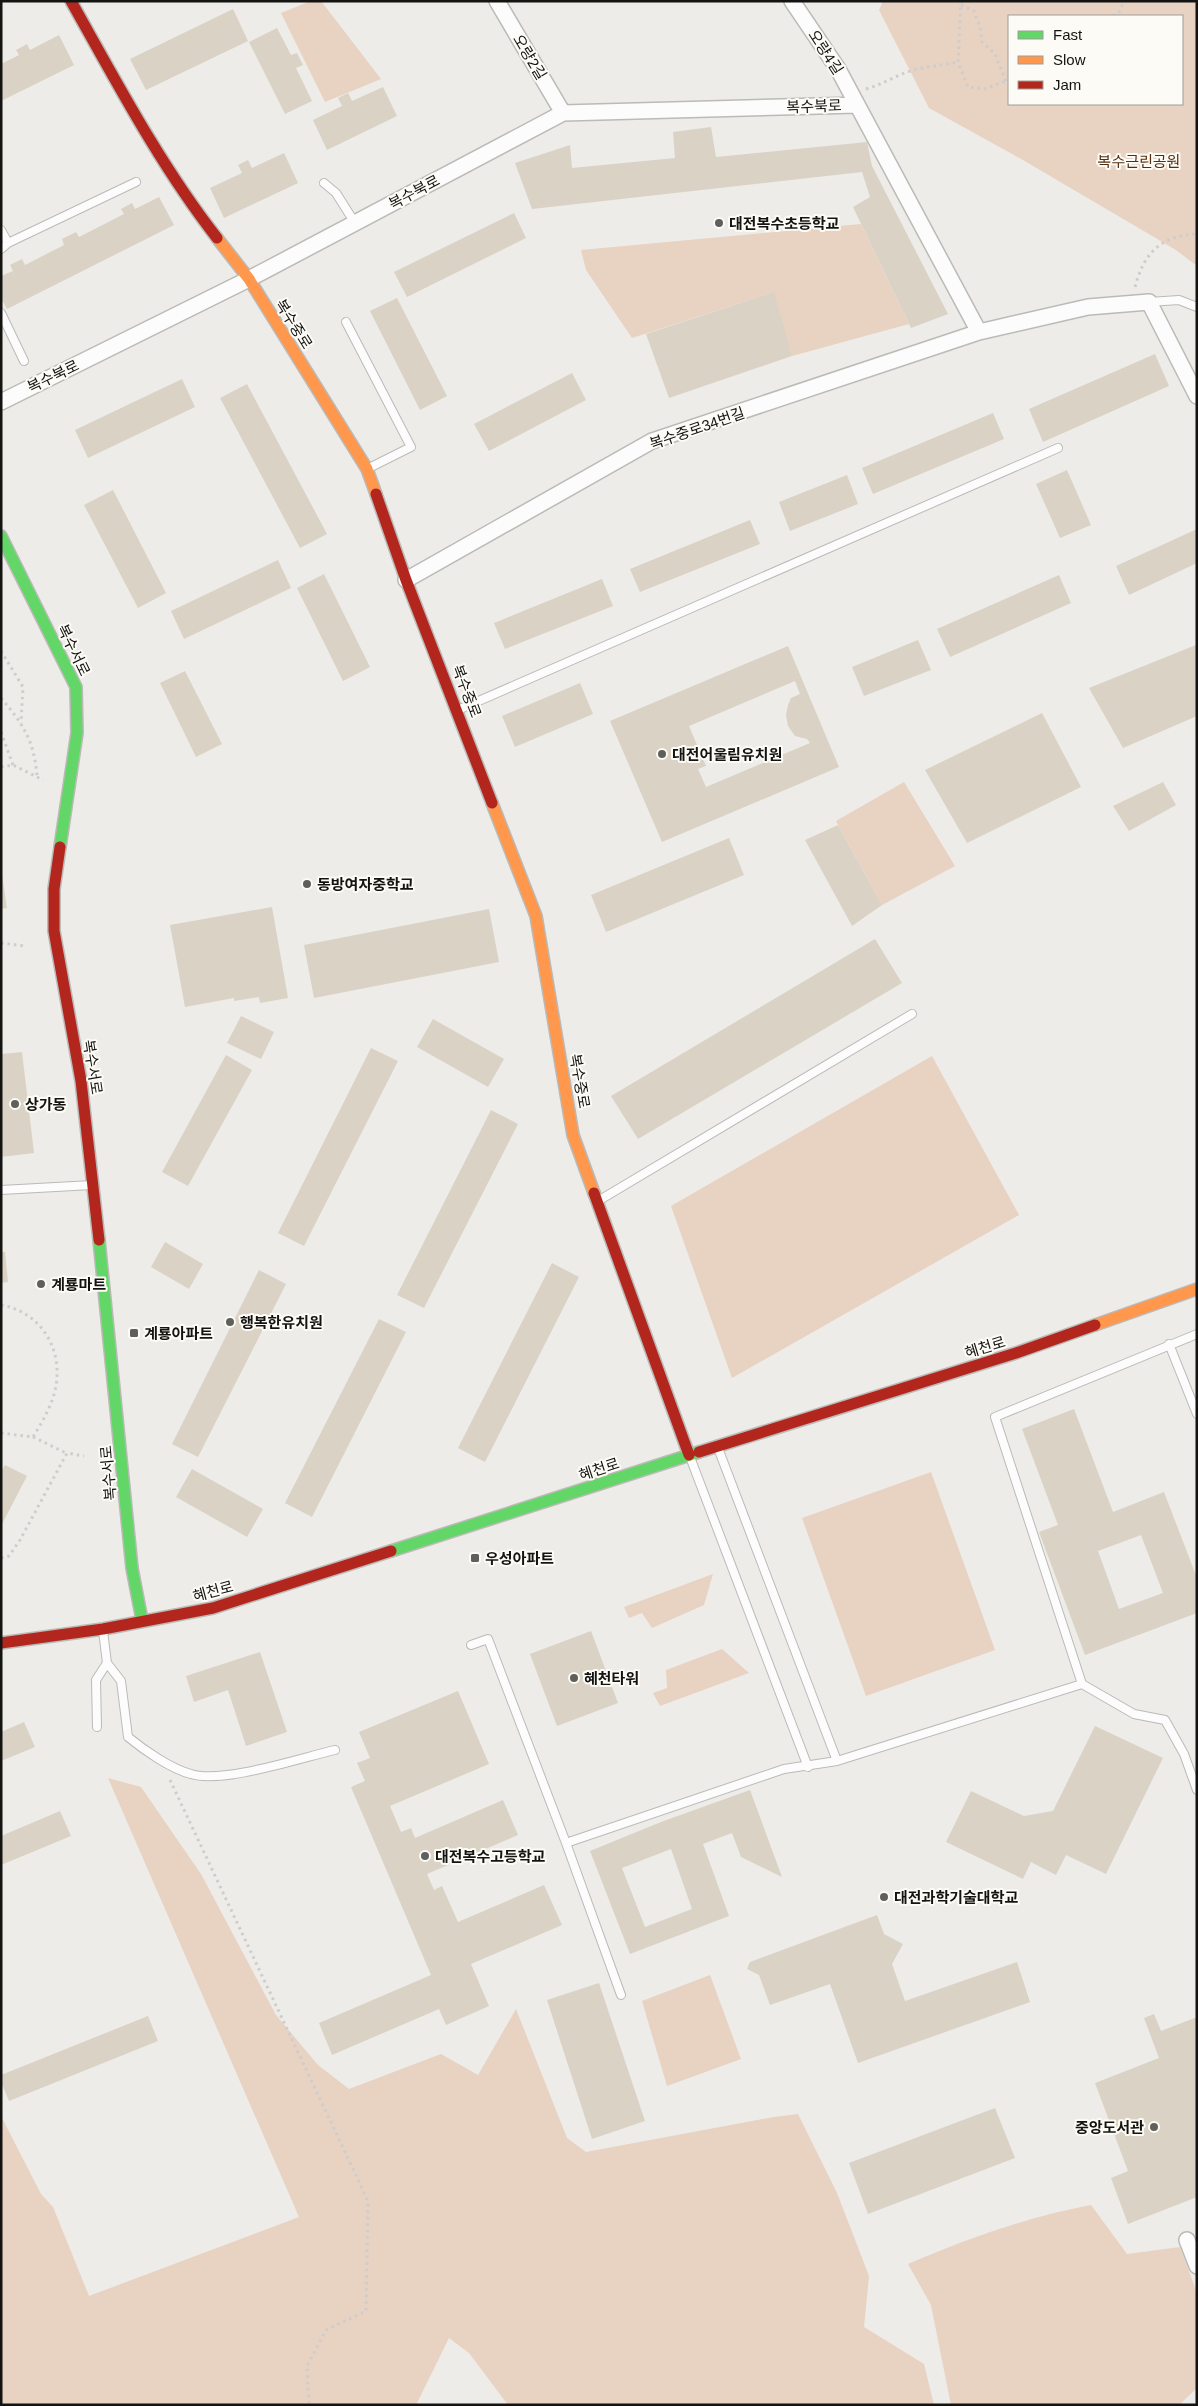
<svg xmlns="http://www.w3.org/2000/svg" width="1198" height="2406" font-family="Helvetica,'Noto Sans KR',sans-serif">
	<rect width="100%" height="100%" fill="#edece8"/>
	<path fill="#e8d2c2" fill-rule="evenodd" d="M311 1H321L381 79 325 102 281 13Z
		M883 1H1197V266L1176 250 1023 160 929 108 879 10ZM1009 16H1182V104H1009Z
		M861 224 909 324 792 356 771 293 632 338 586 270 581 250Z
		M904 782 955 866 882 905 836 821Z
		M932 1056 1019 1215 732 1378 671 1206Z
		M931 1472 995 1650 866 1696 802 1518Z
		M713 1574 704 1605 652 1628 642 1613 629 1618 624 1607Z
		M722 1649 749 1673 660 1706 653 1693 667 1688 666 1670Z
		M108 1778 141 1787 201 1874 276 2015 318 2065 349 2089 441 2054 478 2075 516 2009 567 2138 586 2152 774 2117 798 2114 837 2193 869 2276 864 2327 924 2364 934 2405H508L469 2353 449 2338 416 2405H1V2116L41 2194 53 2207 89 2296 299 2217Z
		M710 1975 741 2059 667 2086 642 2001Z
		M1091 2205 1127 2254 1180 2247 1197 2293V2388L1179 2405H951L931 2305 908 2264C967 2239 1027 2217 1091 2205Z"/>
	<path fill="#dad2c5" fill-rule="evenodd" d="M233 9 248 41 146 90 130 59Z
		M277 28 291 55 297 53 303 65 296 68 312 101 285 114 249 42Z
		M59 35 74 65 1 101V64L19 55 16 50 27 44 30 50Z
		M383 87 397 116 327 150 313 120 342 106 338 98 348 93 352 101Z
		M711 127 716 157 867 142 872 166 948 314 911 328 853 207 870 197 862 172 532 209 515 163 570 145 572 168 675 158 673 132Z
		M284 153 298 183 224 218 210 188 242 173 238 165 248 160 252 168Z
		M159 197 174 225 7 309 1 298V276L13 271 10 265 22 259 25 265 64 245 62 239 76 232 79 237 124 214 121 209 132 203 135 209Z
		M514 213 526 238 407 297 394 272Z
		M774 292 792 356 669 398 646 334Z
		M397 298 447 396 420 410 370 311Z
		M1155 354 1169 386 1043 442 1029 409Z
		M572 373 586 400 489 451 474 424Z
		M182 379 195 407 88 458 75 430Z
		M247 384 327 534 300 548 220 398Z
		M993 413 1004 439 873 494 862 468Z
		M1067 470 1091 525 1060 538 1036 484Z
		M847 475 858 504 790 531 779 502Z
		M113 490 166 593 138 608 84 505Z
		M750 520 760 544 640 592 630 569Z
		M1197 529V563L1129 595 1116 566Z
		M278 560 291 588 184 639 171 611Z
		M324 574 370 667 343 681 297 588Z
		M1059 575 1071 603 950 657 937 629Z
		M602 579 613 606 505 649 494 623Z
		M918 640 931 670 864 696 852 667Z
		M1196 645 1197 716 1123 748 1089 688Z
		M788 646 839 767 662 842 610 721ZM795 681 800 694 791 698 788 705 786 715 788 726 795 736 807 739 810 743 706 787 698 769 706 766 689 726Z
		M185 671 222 744 196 757 160 683Z
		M580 683 593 714 515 747 502 716Z
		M1042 713 1081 787 967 843 925 770Z
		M1163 782 1176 805 1129 831 1113 806Z
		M838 825 882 905 852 926 805 840Z
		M729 838 744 875 606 932 591 895Z
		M1 868 7 908 1 909Z
		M272 907 288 998 260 1003 259 997 234 1001V998L185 1007 170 925Z
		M489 909 499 962 314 998 304 945Z
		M875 939 902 983 638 1139 611 1096Z
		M241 1016 274 1032 261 1059 227 1043Z
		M433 1019 504 1059 488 1087 417 1047Z
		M371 1048 398 1061 304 1246 278 1233Z
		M22 1052 34 1153 1 1157V1054Z
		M226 1055 252 1070 188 1186 162 1172Z
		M491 1110 518 1124 424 1308 397 1295Z
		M165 1242 203 1264 189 1289 151 1267Z
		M1 1252H5L8 1282 1 1283Z
		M552 1263 579 1277 485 1462 458 1448Z
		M259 1270 286 1284 198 1457 172 1444Z
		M379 1319 406 1332 312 1517 285 1503Z
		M1074 1409 1113 1512 1164 1492 1197 1578V1613L1085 1655 1039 1532 1058 1525 1022 1429ZM1141 1535 1163 1593 1119 1609 1098 1551Z
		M5 1465 27 1476 1 1526V1472Z
		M192 1469 263 1509 247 1537 176 1497Z
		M591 1631 618 1703 557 1726 530 1654Z
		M260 1652 287 1732 246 1746 228 1690 194 1702 186 1676Z
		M458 1691 489 1764 390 1806 401 1832 411 1828 415 1838 503 1800 518 1835 427 1874 434 1890 442 1886 458 1922 544 1885 562 1925 471 1964 489 2006 446 2025 439 2009 332 2055 319 2023 431 1975 351 1787 365 1781 357 1763 370 1758 359 1732Z
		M24 1722 35 1747 1 1761V1732Z
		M1095 1726 1163 1758 1106 1874 1066 1855 1056 1875 1031 1862 1023 1879 946 1842 971 1791 1024 1816 1053 1811Z
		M750 1790 782 1877 741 1857 732 1833 703 1844 729 1916 630 1954 590 1851 661 1822ZM671 1849 692 1909 645 1927 622 1868Z
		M60 1811 71 1836 1 1865V1836Z
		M877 1915 884 1934 903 1944 892 1964 905 2001 1017 1962 1030 2002 858 2063 830 1984 770 2005 759 1975 747 1969 750 1962Z
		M599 1983 645 2121 592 2139 547 2000Z
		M1154 2014 1161 2031 1197 2017V2197L1128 2224 1111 2178 1128 2171 1095 2083 1159 2058 1144 2018Z
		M148 2016 158 2041 9 2101 1 2082V2075Z
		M995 2108 1015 2158 868 2214 849 2163Z"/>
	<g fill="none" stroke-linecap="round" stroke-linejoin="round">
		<g stroke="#bbbab7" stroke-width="10">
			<path id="lane" d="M324 183 336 193 355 223
				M1 230 8 243
				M1 249 8 243 136 182
				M1149 302 1179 300 1197 307
				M1 313 24 361
				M346 322 411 447 369 468
				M458 710 1058 448
				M1 1190 92 1185
				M598 1201 912 1014
				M1169 1344 1197 1414
				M718 1448 837 1761
				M690 1457 808 1767
				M103 1631 107 1663 121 1681 128 1737C144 1750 171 1769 191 1774 223 1784 300 1758 335 1750
				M471 1645 488 1639 566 1843 621 1995
				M1082 1684 995 1417 1197 1334
				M97 1727 96 1680 107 1663
				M566 1843 784 1769 837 1761 1082 1684 1134 1714 1165 1720 1184 1754 1197 1790"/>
		</g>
		<g stroke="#bbbab7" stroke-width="18">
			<path id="street" d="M497 1 563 113
				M792 1 838 69 979 332
				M1 402 249 279 563 113 857 105
				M406 580 652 441 979 332 1088 307 1149 302 1197 396
				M1187 2240 1197 2266"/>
		</g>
		<g stroke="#bbbab7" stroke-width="14">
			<path id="fast" d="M1 536 76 687 77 733 60 847
				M99 1240 132 1568 142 1620
				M391 1551 699 1452"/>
		</g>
		<g stroke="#bbbab7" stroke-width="14">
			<path id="slow" d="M217 238 249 279 367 469 376 494
				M492 803 536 916 573 1135 594 1193
				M1095 1325 1197 1289"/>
		</g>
		<g stroke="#bbbab7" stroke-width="14">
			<path id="jam" d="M71 1C116 81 160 165 217 238
				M376 494 406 580 492 803
				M60 847 54 889V931L81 1081 99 1240
				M594 1193 689 1455
				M699 1452 1016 1353 1095 1325
				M1 1643 103 1629 213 1608 391 1551"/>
		</g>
		<path stroke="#cdcdcd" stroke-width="3" stroke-dasharray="2.5 4" stroke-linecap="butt" d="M961 1 958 62 968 87 984 89 1009 80
			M961 5 974 11 980 27 982 42 995 54 1006 81
			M1113 16 1120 11 1124 1
			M866 89C881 85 893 77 907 72 924 66 941 66 958 62
			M1135 287C1144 253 1160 236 1197 234
			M1 651 23 687 21 723
			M1 698C24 725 34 741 37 776
			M1 732 13 765
			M1 767 13 765 43 780
			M1 943 25 946
			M1 1305C36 1311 59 1341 57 1377 56 1399 44 1419 33 1437L1 1433
			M33 1437 66 1453
			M1 1558 9 1556 20 1540 67 1453 84 1456
			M170 1780 368 2201 366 2311 326 2330 307 2366 309 2405"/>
		<use href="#lane" stroke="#fcfcfc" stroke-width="8"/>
		<use href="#street" stroke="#fcfcfc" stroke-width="15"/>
		<use href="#fast" stroke="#63d668" stroke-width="11"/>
		<use href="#slow" stroke="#ff974d" stroke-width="11"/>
		<use href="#jam" stroke="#b3261e" stroke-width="11"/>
	</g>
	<g fill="#5f5f5c" stroke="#fcfbf5" stroke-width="2">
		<circle cx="719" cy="223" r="5"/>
		<circle cx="662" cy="754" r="5"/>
		<circle cx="307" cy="884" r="5"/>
		<circle cx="15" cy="1104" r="5"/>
		<circle cx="41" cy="1284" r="5"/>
		<circle cx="230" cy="1322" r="5"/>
		<rect x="129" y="1328" width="10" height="10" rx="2.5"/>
		<rect x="470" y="1553" width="10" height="10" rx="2.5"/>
		<circle cx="574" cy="1678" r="5"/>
		<circle cx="425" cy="1856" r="5"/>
		<circle cx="884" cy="1897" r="5"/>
		<circle cx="1154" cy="2127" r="5"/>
	</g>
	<g text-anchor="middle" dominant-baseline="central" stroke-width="4" stroke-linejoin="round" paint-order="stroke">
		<g font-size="15" fill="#131311" stroke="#fcfbf5">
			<text transform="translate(826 52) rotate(57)">오량4길</text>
			<text transform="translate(530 57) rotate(59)">오량2길</text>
			<text transform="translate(814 106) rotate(-2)">복수북로</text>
			<text transform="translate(414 192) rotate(-28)">복수북로</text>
			<text transform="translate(294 324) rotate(58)">복수중로</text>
			<text transform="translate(53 376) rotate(-26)">복수북로</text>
			<text transform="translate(697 428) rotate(-19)">복수중로34번길</text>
			<text transform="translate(74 650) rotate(64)">복수서로</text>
			<text transform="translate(467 691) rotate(69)">복수중로</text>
			<text transform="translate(93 1067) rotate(81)">복수서로</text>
			<text transform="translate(580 1081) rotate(80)">복수중로</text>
			<text transform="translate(985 1347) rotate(-17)">혜천로</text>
			<text transform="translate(599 1469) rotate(-18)">혜천로</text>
			<text transform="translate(108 1473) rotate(-95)">복수서로</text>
			<text transform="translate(213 1591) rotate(-15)">혜천로</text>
		</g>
		<g font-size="15" fill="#572f10" stroke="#fcfbf5">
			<text x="1139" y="161">복수근린공원</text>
		</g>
		<g font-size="15" font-weight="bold" fill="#131311" stroke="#fcfbf5" text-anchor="start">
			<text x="729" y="223">대전복수초등학교</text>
			<text x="672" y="754">대전어울림유치원</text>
			<text x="317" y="884">동방여자중학교</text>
			<text x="25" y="1104">상가동</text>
			<text x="51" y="1284">계룡마트</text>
			<text x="240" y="1322">행복한유치원</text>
			<text x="144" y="1333">계룡아파트</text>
			<text x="485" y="1558">우성아파트</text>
			<text x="584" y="1678">혜천타워</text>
			<text x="435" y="1856">대전복수고등학교</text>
			<text x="894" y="1897">대전과학기술대학교</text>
			<text x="1144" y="2127" text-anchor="end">중앙도서관</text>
		</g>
	</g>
	<rect width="1198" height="2406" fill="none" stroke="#131311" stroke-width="5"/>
	<rect x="1008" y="15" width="175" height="90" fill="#fcfbf5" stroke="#9f9e9a"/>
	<rect x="1018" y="31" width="25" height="8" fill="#63d668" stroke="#9f9e9a"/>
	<text x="1053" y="40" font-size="15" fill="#131311">Fast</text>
	<rect x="1018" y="56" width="25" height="8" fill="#ff974d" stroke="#9f9e9a"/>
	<text x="1053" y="65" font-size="15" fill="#131311">Slow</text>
	<rect x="1018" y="81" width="25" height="8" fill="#b3261e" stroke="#9f9e9a"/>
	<text x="1053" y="90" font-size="15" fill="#131311">Jam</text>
</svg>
